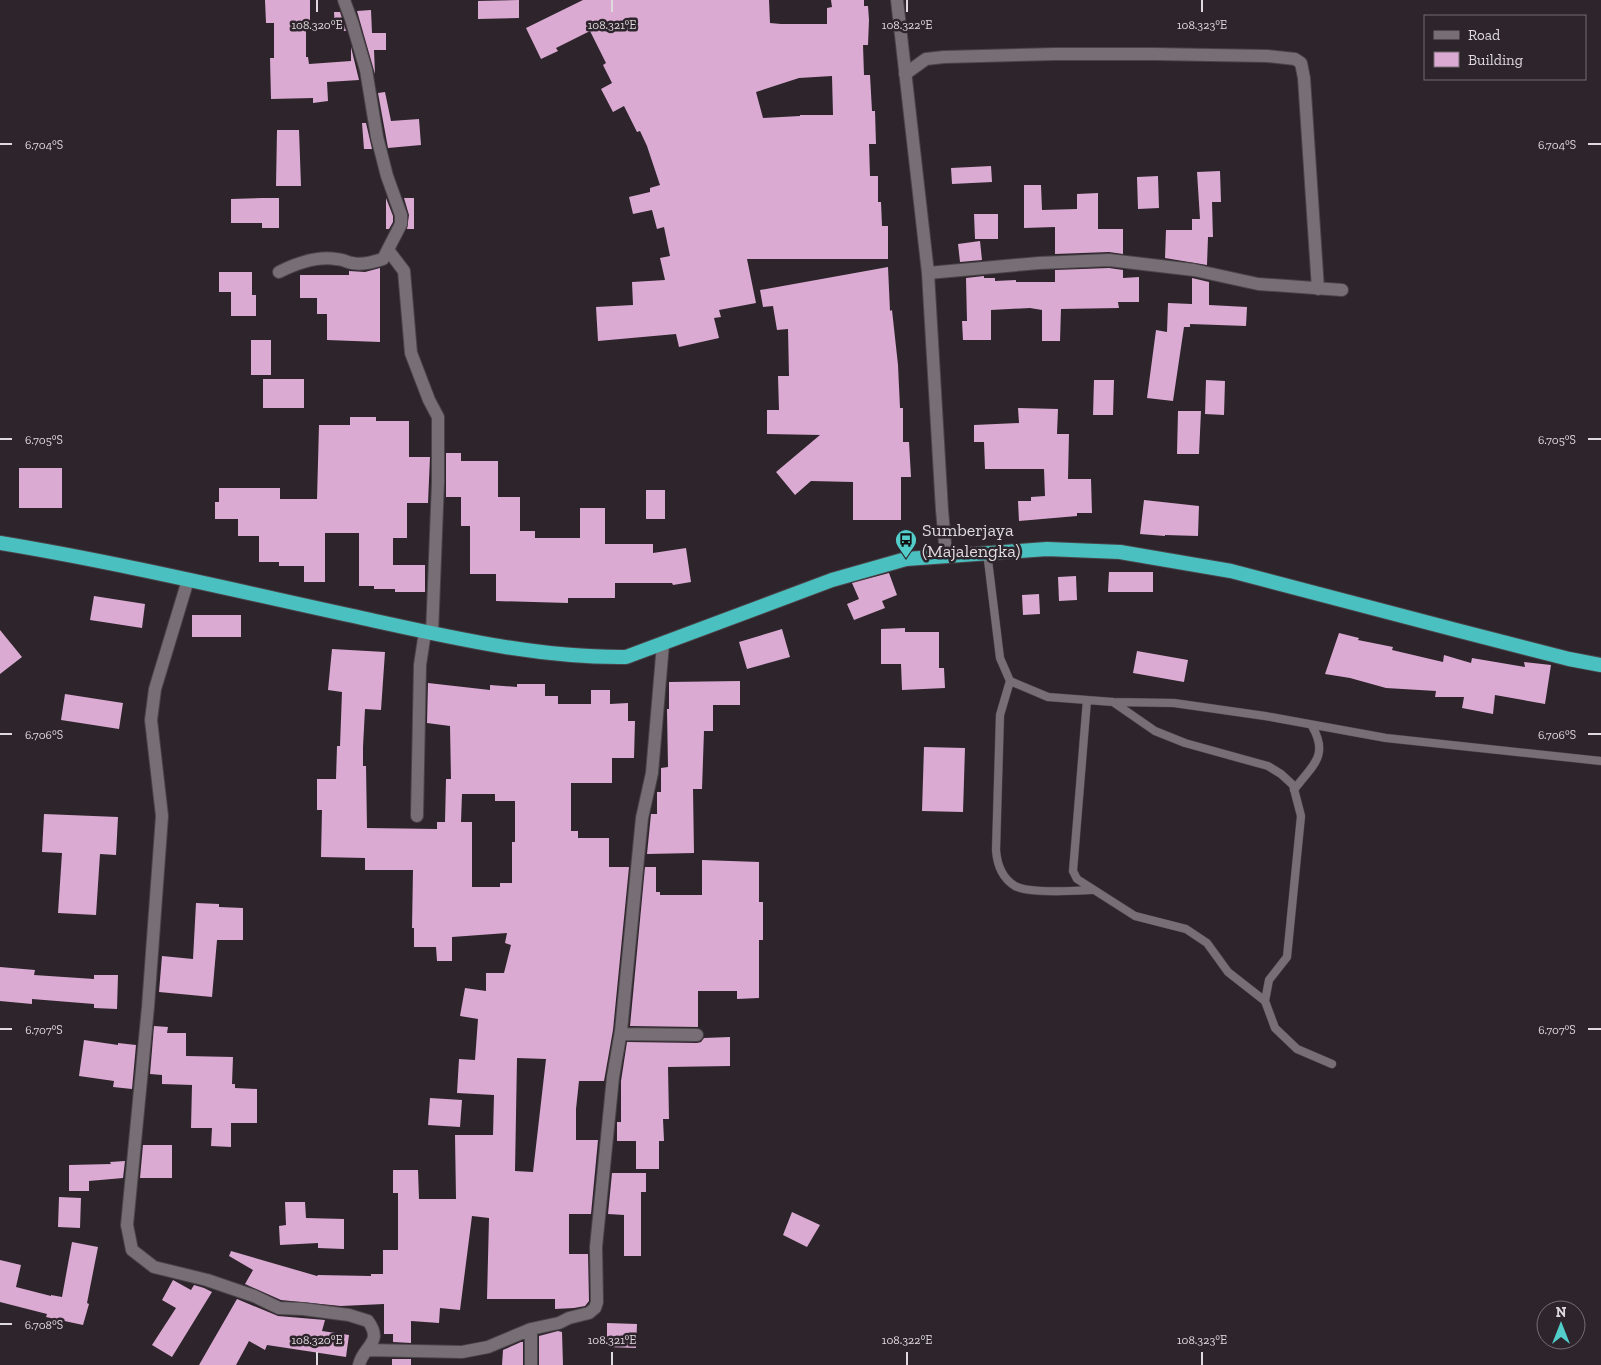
<svg xmlns="http://www.w3.org/2000/svg" width="1601" height="1365" font-family="'Zilla Slab',serif">
	<rect width="100%" height="100%" fill="#2d252b"/>
	<path fill="#daaad2" fill-rule="evenodd" d="M265 0H310V22H306V57H308L309 64 351 61V47L359 80 327 82 328 101 313 103V98L271 99 270 58H274V23H266Z
		M519 0V18L478 19V1Z
		M583 0H769L770 23 781 24H827V8L832 7 831 0H864V6H868L869 20 868 45H863L864 75H870L872 111H875L876 144H869L870 176H878V202H881L882 226H888V259H747L756 303 719 310 721 317 714 318 719 338 679 347 676 334 598 341 596 307 633 305 632 282 665 280 660 258 670 256 664 227 657 229 652 210 633 214 629 197 650 192V188L660 185 647 146 640 131 637 132 624 106 613 112 601 89 612 83 603 65 606 63 590 31 556 48 558 51 541 59 526 28ZM832 76 833 115H800V116L763 118 756 92 799 78Z
		M371 10 372 33H386V50H374L375 74 357 11Z
		M334 12H340L346 31H335Z
		M385 92 391 121 419 119 421 145 388 148 378 93Z
		M362 123H366L372 149H364Z
		M277 130H299L301 186H276Z
		M991 166 992 182 952 184 951 168Z
		M1220 171 1221 202H1212L1213 237H1208L1207 265 1165 258 1166 230H1192V219H1200L1197 172Z
		M1158 176 1159 208 1138 209 1137 177Z
		M1024 185H1041L1042 210 1077 209V194L1098 193V229H1123V254L1109 252 1055 254V227L1024 228Z
		M262 198H279V228H262V223H231V199Z
		M386 198 393 216V222L389 229H386Z
		M404 198H414V229H407L409 215Z
		M974 214H998V239H975Z
		M980 241 982 260 960 262 958 244Z
		M888 267 890 311 892 310 898 365 900 408H903V442H909L911 477H901V520H853V482L811 481 795 495 776 472 820 435 767 434V410H779L778 376H789L788 329 777 330 773 306 763 307 760 290Z
		M380 268V342L327 340V314H317V298H300V275H349V271L365 272Z
		M1109 268 1123 270V278L1139 277V302H1118L1119 308 1061 309 1060 341H1042V310L1030 308 991 310V340H963L962 321H967L966 278 984 276V278H995V281L1016 280V282H1055V270Z
		M219 272H252V295H256V316H231V292H219Z
		M1192 278 1209 282V305L1247 307 1246 326 1190 324V327H1184L1173 401 1147 398 1156 330 1167 332 1168 303 1192 304Z
		M251 340H271V375H251Z
		M263 379H304V408H263Z
		M1094 380H1114L1113 415H1093Z
		M1206 380 1225 381 1224 415 1205 414Z
		M1018 408 1058 409 1057 434H1069L1068 479H1091L1092 513H1077V516L1019 521 1018 501H1031V497L1045 496 1044 469H985L984 442H974V425L1019 423Z
		M1178 411H1201L1199 454H1177Z
		M350 417H376V421H409V457H430L428 503H407V538H393V565H425V592H395V589H374V586H359V533H325V582H304V566H279V562H259V536H238V519H215V502H219V488H280V499H317L319 425H350Z
		M446 453H461V461H498V497H520V531H535V538H580V508H605V544H653V553L686 548 691 582 673 585 672 583H615V598H568V603L496 601V574H470V526H461V497H446Z
		M19 468H62V508H19Z
		M646 490H665V519H646Z
		M1144 500 1199 506 1198 536 1165 535V536L1140 534Z
		M1109 572H1153V592H1108Z
		M889 573 897 595 882 601 885 608 854 620 847 604 859 599 852 583Z
		M1076 576 1077 600 1059 601 1058 577Z
		M1039 594 1040 614 1023 615 1022 595Z
		M94 596 145 604 142 628 90 620Z
		M192 615H241V637H192Z
		M905 628V632H939V668H944L945 688 902 690 901 664H881V629Z
		M782 629 790 657 747 669 739 642Z
		M0 630 22 657 0 674Z
		M1339 633 1359 638 1358 640 1393 647 1392 650 1443 662 1444 655 1471 663 1472 658 1525 667 1524 662 1551 665 1545 704 1495 695 1493 714 1462 708 1464 697H1435L1436 691 1386 688 1350 678 1325 674Z
		M332 649 385 652 381 710 365 709 363 747V766H366L367 828 437 829V822H445L446 779H451L450 726 427 723 428 683 490 690V685L517 687V684H545V696H558V704H591V690H610V704L628 703V721H635L634 758H612V783H571V831H578V838H609V867H629L613 1030 604 1081H579L576 1109V1140H598L591 1214H569V1254H588L589 1301 585 1306 574 1308 555 1309V1299H487L489 1218 472 1216 460 1310 440 1308 439 1323 411 1321V1343L393 1342V1334H384V1304L341 1306 281 1300 245 1284 253 1270 229 1256 231 1251 317 1276 318 1275 371 1276V1274H383V1250H398V1193H393V1170H418L419 1199H456L455 1135H493L494 1095 457 1093 459 1059 475 1060 478 1019 460 1016 465 988 486 991V973H504L511 945 505 943 507 933 452 937V961H437L436 947H414V928H412L413 870H365V858L321 857 322 810H317V779H336L337 746H340L342 692 328 690ZM462 794H495V801H515V842H512V883H500V887H472V822H461ZM517 1058 546 1059 533 1172 515 1171Z
		M1137 651 1188 660 1184 682 1133 673Z
		M740 681V705H713V731H704L702 789H693L694 853 647 854 651 814H657V792H661V768L668 767 667 709H669V682Z
		M65 694 123 703 119 729 61 720Z
		M924 747 965 748 963 812 922 811Z
		M44 814 118 817 116 855 100 854 96 915 58 913 62 853 42 852Z
		M702 860 759 862V902H763V940H759V998L737 999V991H698V1027L630 1026 645 867H656V892H660V895H702Z
		M196 903 219 904V907L243 908V940H217L212 997 159 992 162 956 193 959Z
		M0 967 35 970 34 975 94 979V975H118L117 1009 94 1008V1004L32 999V1004L0 1001Z
		M154 1026 168 1027 167 1033H186V1056L233 1057 232 1084H235V1088L257 1089V1123H231V1147L211 1146 212 1128H191L192 1085 162 1084V1075L150 1074Z
		M730 1037V1066L668 1067 669 1119H663L664 1141H659V1169H636V1141H617V1122H621V1081L627 1042 697 1043 701 1042 704 1038Z
		M84 1040 118 1045V1043L136 1045 132 1089 113 1087 114 1081 79 1076Z
		M430 1098 462 1100 460 1127 428 1125Z
		M143 1145H172V1178H140Z
		M125 1161 123 1178 89 1181V1191H69V1165L111 1164 110 1162Z
		M612 1173H646V1192H641V1256H624V1215L608 1214Z
		M59 1197 81 1198 80 1228 58 1227Z
		M285 1202H305L306 1218 344 1219V1249L318 1248V1243L280 1245 279 1226 286 1225Z
		M792 1212 820 1225 807 1247 783 1235Z
		M72 1242 98 1247 87 1303 89 1304 83 1325 46 1317 47 1314 0 1302V1260L21 1265 16 1287 51 1296V1295L62 1297Z
		M173 1280 191 1290 194 1285 204 1288 212 1292 172 1357 152 1345 176 1308 162 1300Z
		M237 1299 278 1316 325 1320 322 1331 349 1335 346 1357 267 1345 265 1350 249 1341 236 1365H199Z
		M607 1323 637 1324 636 1348 607 1347Z
		M558 1331 562 1332 563 1365H539V1336Z
		M521 1342H523V1365H502L503 1350Z
		M392 1359H411V1365H392Z"/>
	<g fill="none" stroke-linecap="round" stroke-linejoin="round">
		<g stroke="#4a4349" stroke-width="9">
			<path id="service" d="M987 552 1000 658 1010 681 1048 697 1113 702 1174 703 1265 716 1386 738 1601 761
				M1010 681 1000 715 996 850C997 864 1002 878 1015 886 1029 894 1075 891 1092 890
				M1087 700 1073 871 1077 879 1135 916 1186 929 1207 943 1228 972 1265 1001
				M1113 702 1155 731 1185 743 1268 766 1281 774 1293 785 1301 816 1287 957 1269 980 1265 1001 1275 1028 1297 1049 1332 1064
				M1294 790C1311 766 1330 757 1312 726"/>
		</g>
		<g stroke="#4a4349" stroke-width="14">
			<path id="minor" d="M897 0 928 273 942 510 946 555
				M905 74 926 59 944 57 1055 54H1154L1267 56 1295 59 1301 63 1304 78 1318 289
				M388 250 404 271 411 353 429 400 438 417V482L432 634
				M279 272C297 263 316 256 336 259 342 259 347 262 352 263 363 265 373 262 383 259L401 224V215L387 176 377 137 366 70 352 22 344 0
				M928 273 1039 263 1109 260 1194 270 1258 284 1342 290
				M188 580 155 689 151 720 162 816 148 1007 127 1225 132 1250 154 1267 207 1280 254 1296 279 1308 303 1309 349 1315 368 1321C384 1343 363 1346 359 1365
				M417 816 420 665 425 632
				M621 1034 697 1035
				M531 1329V1365
				M368 1350 462 1352 488 1347 531 1329 559 1323 569 1318 589 1313 595 1308 597 1302 596 1247 613 1077 621 1031 642 818 652 773 663 644"/>
		</g>
		<g stroke="#4a4349" stroke-width="16">
			<path id="trunk" d="M0 543C121 563 242 592 362 618 449 637 537 658 626 657L832 580 906 559 1047 549 1120 552 1231 571 1456 630 1569 659 1601 665"/>
		</g>
		<use href="#service" stroke="#786e76" stroke-width="8"/>
		<use href="#minor" stroke="#786e76" stroke-width="12"/>
		<use href="#trunk" stroke="#4ac1c0" stroke-width="14"/>
	</g>
	<path fill="none" stroke="#dfdade" stroke-width="2" d="M317 0V12M612 0V12M907 0V12M1202 0V12M0 144H12M1588 144H1601M0 439H12M1588 439H1601M0 734H12M1588 734H1601M0 1029H12M1588 1029H1601M0 1324H12M317 1352V1365M612 1352V1365M907 1352V1365M1202 1352V1365"/>
	<defs>
		<g id="bus-pin" transform="scale(1.125)"><path d="M0 17L-7.5 6A9.5 9.5 0 1 1 7.5 6Z" fill="#53cdca" stroke="#2d252b"/><path d="M-5-6H5V4H4V6H2V4H-2V6H-4V4H-5ZM-3.5-4V0h7V-4ZM-3.5 1.2v1.5H-2V1.2ZM2 1.2v1.5H3.5V1.2Z" fill="#111"/></g>
	</defs>
	<g fill-rule="evenodd">
		<use href="#bus-pin" x="906" y="540"/>
	</g>
	<g text-anchor="middle" dominant-baseline="central" stroke-width="5" stroke-linejoin="round" paint-order="stroke">
		<g font-size="18" fill="#dfdade" stroke="#2d252b" text-anchor="start">
			<text x="922" y="530">Sumberjaya<tspan x="922" dy="21">(Majalengka)</tspan></text>
		</g>
	</g>
	<g font-size="12" text-anchor="middle" fill="#dfdade" stroke="#2d252b" stroke-width="5" stroke-linejoin="round" paint-order="stroke">
		<text x="317" y="29">108.320°E</text>
		<text x="612" y="29">108.321°E</text>
		<text x="907" y="29">108.322°E</text>
		<text x="1202" y="29">108.323°E</text>
		<text x="44" y="149">6.704°S</text>
		<text x="1557" y="149">6.704°S</text>
		<text x="44" y="444">6.705°S</text>
		<text x="1557" y="444">6.705°S</text>
		<text x="44" y="739">6.706°S</text>
		<text x="1557" y="739">6.706°S</text>
		<text x="44" y="1034">6.707°S</text>
		<text x="1557" y="1034">6.707°S</text>
		<text x="44" y="1329">6.708°S</text>
		<text x="317" y="1344">108.320°E</text>
		<text x="612" y="1344">108.321°E</text>
		<text x="907" y="1344">108.322°E</text>
		<text x="1202" y="1344">108.323°E</text>
	</g>
	<rect x="1424" y="15" width="162" height="65" fill="#2d252b" stroke="#746d73"/>
	<rect x="1434" y="31" width="25" height="8" fill="#786e76" stroke="#746d73"/>
	<text x="1468" y="40" font-size="15" fill="#dfdade">Road</text>
	<rect x="1434" y="52" width="25" height="15" fill="#daaad2" stroke="#746d73"/>
	<text x="1468" y="65" font-size="15" fill="#dfdade">Building</text>
	<g transform="translate(1561 1325)"><circle r="24" fill="#2d252b" stroke="#746d73"/>
	<path d="M0-4L9 19L0 12L-9 19Z" fill="#53cdca"/>
	<text y="-8" font-size="14" font-weight="bold" text-anchor="middle" fill="#dfdade">N</text>
	</g>
</svg>
